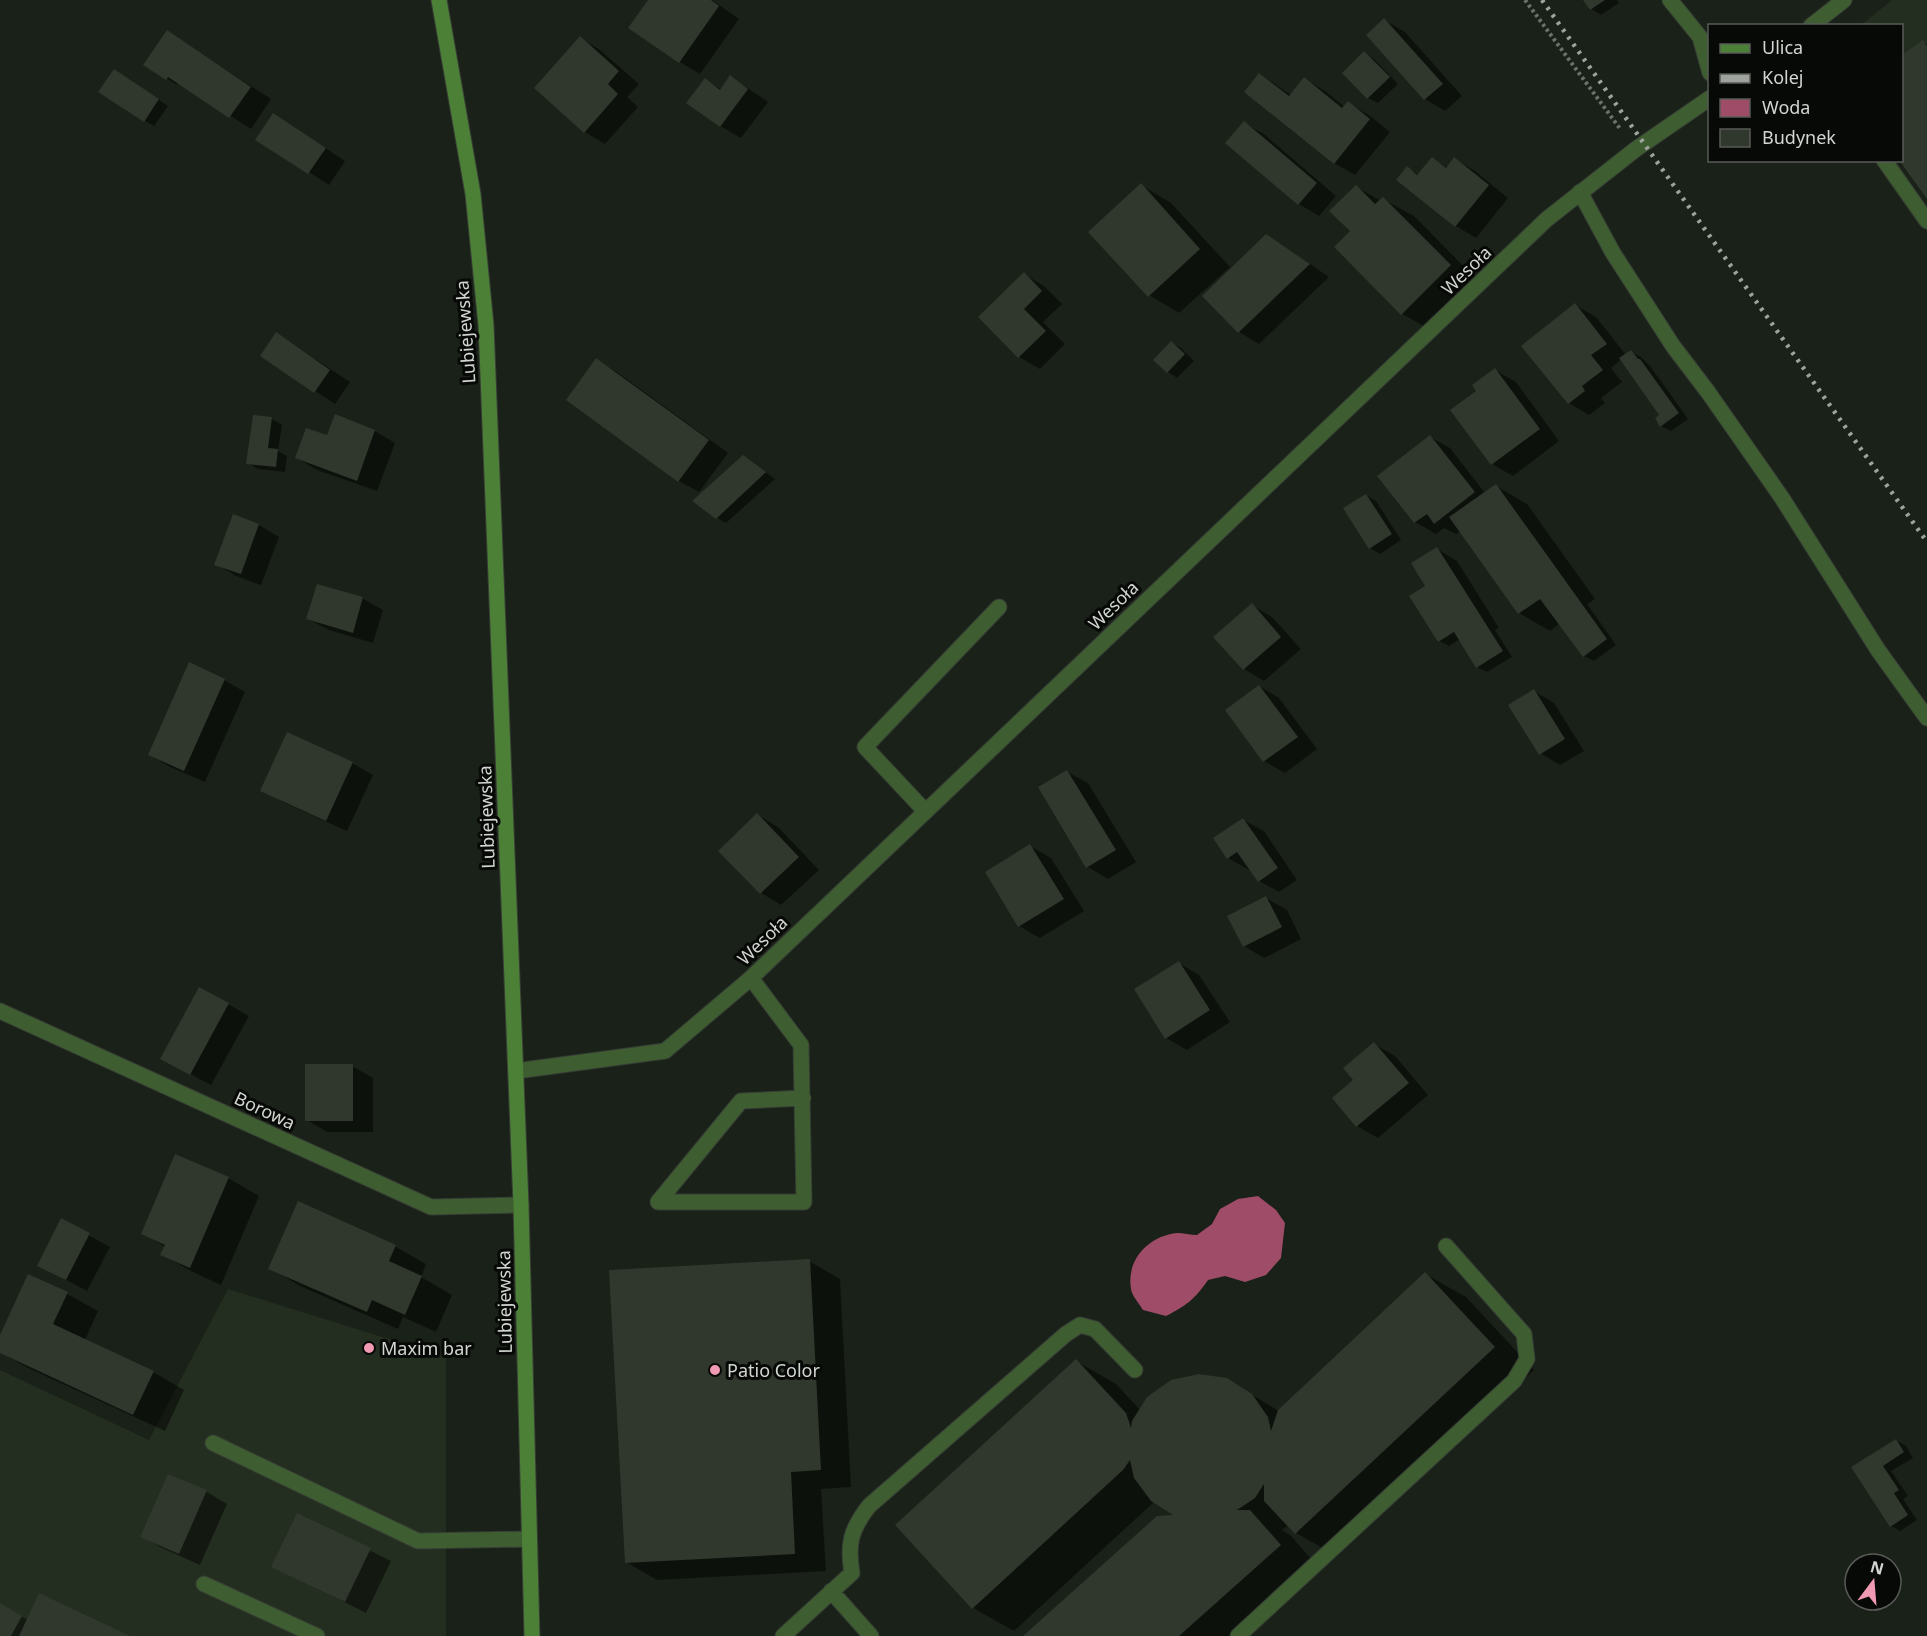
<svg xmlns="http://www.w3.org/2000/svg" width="1927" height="1636" font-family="'Noto Sans',sans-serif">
	<rect width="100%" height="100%" fill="#1a2118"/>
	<path fill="#242e20" d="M1892 0H1927V185L1902 151V26H1860Z
		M228 1289 446 1357V1636H0V1370L149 1440Z"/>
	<path fill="#9e4c67" d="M1258 1196 1276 1210 1285 1223 1281 1258 1266 1275 1245 1282 1225 1276 1208 1280C1195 1299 1186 1306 1166 1316L1143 1310C1139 1303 1132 1296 1131 1289 1126 1259 1149 1236 1177 1233 1183 1233 1191 1235 1197 1235L1212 1224 1220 1209 1238 1199Z"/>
	<path fill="#0007" d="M650 0H712L739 19 700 74 680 62Z
		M1585 0H1617L1619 3 1601 15 1591 9Z
		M1384 20 1405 32 1462 96 1445 111 1425 99 1368 35Z
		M580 38 600 50 639 84 627 97 638 107 605 144 585 132Z
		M1923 42 1927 44V196L1901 160 1902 57Z
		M200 53 271 99 251 129 178 82 177 85 145 64Z
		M1364 53 1374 59 1398 84 1378 103 1368 98Z
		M1260 74 1291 95 1305 79 1325 91 1345 107 1348 103 1369 115 1390 132 1355 175 1334 163Z
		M124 76 168 106 154 126 145 121Z
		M731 77 768 102 741 138 720 126 705 80 722 90Z
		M1244 123 1264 134 1336 196 1319 216 1299 204 1227 143Z
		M294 127 345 161 329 185 258 139Z
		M1432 159 1448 168 1455 159 1475 171 1508 198 1476 238 1456 226 1408 168 1419 175Z
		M1141 185 1171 203 1230 267 1179 313 1149 295Z
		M1356 187 1381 201 1383 199 1414 216 1481 284 1433 331 1402 314 1352 231Z
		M1286 248 1329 277 1259 344 1239 332Z
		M1024 274 1044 286 1062 304 1043 322 1065 344 1040 369 1019 357 980 317Z
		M1575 305 1596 317 1626 355 1631 352 1641 357 1650 366 1688 419 1671 431 1661 426V415L1622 359 1611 368 1622 382 1601 398 1605 403 1589 415 1569 403Z
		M277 334 350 382 335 404 262 356Z
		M1172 343 1181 348 1194 361 1177 378 1168 372Z
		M596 360 617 372 728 453 699 492 679 481 568 399Z
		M1495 370 1516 382 1559 441 1513 476 1492 464 1478 391Z
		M336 416 375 431 395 443 377 491 317 470 297 458 328 437Z
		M254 417 272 419 282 425 278 451 287 456 285 472 258 469 248 463Z
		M1430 437 1450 448 1485 493 1496 486 1527 504 1595 599 1587 604 1616 645 1594 661 1584 656 1560 623 1550 631 1519 613 1461 531 1456 534 1444 528 1436 534 1415 522 1379 476Z
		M743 456 775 479 726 523 716 517Z
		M1366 495 1376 501 1401 540 1380 554 1370 548Z
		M259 525 279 537 261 585 236 576 216 564Z
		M1437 549 1457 561 1499 628 1495 630 1512 657 1487 672 1477 667 1460 639 1449 646 1439 641Z
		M362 598 383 610 373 643 329 630 308 619Z
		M1252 605 1272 617 1301 649 1264 681 1244 669 1215 637Z
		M224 680 245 692 205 782 170 767 150 755Z
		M1259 686 1279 698 1317 749 1285 773 1264 761Z
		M1534 691 1554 703 1584 751 1560 765 1540 753Z
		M352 763 373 775 347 831 283 802 262 790Z
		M1067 772 1088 783 1136 862 1108 879 1088 867 1040 788Z
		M758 815 778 827 819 870 781 905 761 893Z
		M1243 820 1264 831 1297 880 1279 892 1259 881 1251 868 1249 870 1228 858Z
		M1030 846 1051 858 1084 911 1040 938 1019 926Z
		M1266 898 1287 910 1301 939 1264 958 1244 946Z
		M1179 963 1199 975 1230 1022 1187 1050 1166 1038Z
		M228 1004 249 1016 211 1085 183 1070Z
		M1374 1044 1395 1056 1428 1095 1378 1138 1357 1126 1355 1080Z
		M352 1066 373 1078V1132H327L307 1120Z
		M228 1178 259 1196 221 1285 193 1272 162 1255 165 1247 143 1233Z
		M299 1203 396 1247 426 1264 421 1277 452 1295 436 1332 403 1317 398 1329 300 1286 270 1268Z
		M61 1220 110 1247 87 1291 39 1265Z
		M809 1261 840 1279 851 1487 821 1489 826 1571 657 1580 626 1562Z
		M1425 1274 1466 1297 1534 1370 1337 1556 1296 1533 1289 1525 1282 1530 1290 1535 1320 1569 1245 1636H1026L1178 1516 1154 1502 1014 1631 973 1608 897 1525 1076 1361 1116 1384 1141 1411 1227 1380 1279 1411Z
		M29 1276 67 1294 98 1311 85 1340 153 1372 184 1390 165 1431 26 1367 0 1352V1338Z
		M1896 1440 1906 1446 1913 1458 1891 1471 1908 1496 1903 1499 1917 1520 1900 1531 1891 1526 1853 1468Z
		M169 1476 207 1492 227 1504 200 1565 162 1548 142 1536Z
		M298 1515 391 1561 366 1613 273 1566Z
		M0 1605 28 1620 126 1636H0Z"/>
	<path fill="#30372d" d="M648 0H711L719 6 679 63 628 28Z
		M1583 0H1605L1590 10Z
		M1384 18 1443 84 1424 100 1366 35Z
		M167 30 251 87 229 118 168 77 166 80 143 65Z
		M580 36 619 71 608 84 618 94 584 133 534 88Z
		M1923 40 1927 46V199L1899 160H1902V55Z
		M1364 51 1390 77 1367 99 1342 73Z
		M114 69 159 99 144 122 98 92Z
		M1259 73 1289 96 1304 77 1342 108 1348 101 1370 119 1334 164 1244 92Z
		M730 75 748 89 720 127 686 103 705 78 720 90Z
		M273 113 326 148 308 174 255 140Z
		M1244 121 1317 183 1298 205 1225 143Z
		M1432 157 1446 168 1454 157 1489 185 1455 227 1396 180 1407 166 1417 175Z
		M1141 183 1200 249 1148 297 1088 232Z
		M1356 185 1375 204 1383 197 1451 265 1401 315 1334 247 1350 231 1329 211Z
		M1266 234 1310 264 1238 333 1202 296Z
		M1024 272 1042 291 1024 309 1046 331 1018 358 978 317Z
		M1575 303 1607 344 1591 355 1603 370 1582 386 1585 391 1568 404 1521 346Z
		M276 332 330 370 314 393 260 356Z
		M1171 341 1185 354 1167 373 1153 360Z
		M1631 350 1638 359H1640L1679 413 1660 427 1655 418 1659 415 1619 358Z
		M596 358 709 440 678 482 566 400Z
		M1495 368 1540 429 1491 465 1450 410 1476 391 1472 385Z
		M335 414 375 430 357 481 295 458 306 428 327 435Z
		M253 415 272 417 268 448 278 449 276 467 246 464Z
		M1430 435 1475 492 1434 524 1427 514 1414 523 1377 476Z
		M743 455 766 472 716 519 692 501Z
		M1496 484 1607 639 1583 657 1540 599 1518 614 1449 517Z
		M1366 494 1392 534 1369 549 1343 508Z
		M233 514 259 524 241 574 214 565Z
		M1437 547 1503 651 1476 668 1454 632 1438 642 1409 596 1425 586 1411 563Z
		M317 584 363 597 353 633 306 619Z
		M1252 603 1281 637 1243 670 1213 637Z
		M189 662 225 679 184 771 148 755Z
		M1259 685 1298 737 1263 762 1225 710Z
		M1534 689 1565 739 1539 755 1508 705Z
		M287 732 353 762 326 821 260 791Z
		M1067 770 1116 850 1086 868 1038 787Z
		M757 813 799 857 760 894 718 851Z
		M1243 818 1278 868 1258 882 1237 852 1227 859 1213 838Z
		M1030 844 1064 899 1018 927 985 872Z
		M1266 896 1282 927 1243 947 1227 916Z
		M1179 961 1210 1010 1165 1039 1134 989Z
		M199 987 229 1003 190 1075 160 1059Z
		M1374 1042 1409 1083 1356 1127 1332 1098 1353 1080 1343 1068Z
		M305 1064H353V1121H305Z
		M175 1154 229 1177 190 1268 160 1255 165 1245 141 1234Z
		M298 1201 396 1245 389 1261 422 1276 405 1315 372 1300 367 1312 268 1269Z
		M61 1218 90 1233 66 1280 37 1266Z
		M810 1259 821 1470 791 1472 795 1554 625 1563 609 1270Z
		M1425 1272 1495 1347 1295 1534 1264 1501V1484L1255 1498 1237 1510H1250L1281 1545 1179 1636H1023L1157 1516 1173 1515 1151 1501 1134 1478 1130 1460 1123 1470 972 1609 895 1525 1076 1359 1126 1413 1131 1428 1132 1421 1147 1397 1171 1380 1199 1374 1227 1378 1252 1394 1268 1417 1271 1431 1278 1410Z
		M28 1274 68 1292 53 1324 154 1371 133 1415 0 1353V1335Z
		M1896 1439 1904 1452 1883 1466 1899 1490 1894 1493 1908 1515 1890 1527 1851 1467Z
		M168 1474 207 1490 179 1554 140 1537Z
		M297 1513 371 1548 345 1602 271 1567Z
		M39 1593 130 1636H19Z
		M0 1603 22 1616 11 1636H0Z"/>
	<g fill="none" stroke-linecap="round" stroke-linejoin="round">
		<g stroke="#373e35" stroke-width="17">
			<path id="lane" d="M1670 0 1700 37 1710 73
				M1580 192 1613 253 1673 346 1708 392 1782 498 1878 650 1927 718
				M925 811 865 747 999 607
				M751 978 801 1045 804 1202H658L741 1101 803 1098
				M213 1443 418 1541 529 1539
				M204 1584 317 1636
				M831 1591 871 1636
				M783 1636 852 1573C847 1544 851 1529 869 1506L1066 1334 1080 1325 1095 1329 1135 1370
				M1238 1636 1514 1381 1527 1359 1524 1334 1446 1246"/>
		</g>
		<g stroke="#373e35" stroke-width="17">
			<path id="street" d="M1811 26 1844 0
				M1884 160 1927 221
				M0 1011 431 1207 521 1205
				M516 1071 665 1051 751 978 1547 219 1636 149 1710 98"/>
		</g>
		<g stroke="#373e35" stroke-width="17">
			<path id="secondary" d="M439 0 473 194 486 325 521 1205 532 1636"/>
		</g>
		<path stroke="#6b716a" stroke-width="4" stroke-dasharray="3 3" stroke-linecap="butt" d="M1525 0 1621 130"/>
		<use href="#lane" stroke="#3e5d31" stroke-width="15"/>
		<use href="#street" stroke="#3e5d31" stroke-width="15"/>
		<use href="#secondary" stroke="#4d8037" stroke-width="15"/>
		<path stroke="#9ea49d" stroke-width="4.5" stroke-dasharray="3 6" stroke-linecap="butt" d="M1542 0 1927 542"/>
	</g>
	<g fill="#f19ab4" stroke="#070906" stroke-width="2">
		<circle cx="369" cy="1348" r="6"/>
		<circle cx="715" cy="1370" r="6"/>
	</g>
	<g text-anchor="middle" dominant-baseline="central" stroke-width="6" stroke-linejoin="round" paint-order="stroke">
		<g font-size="18" fill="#d1d6d0" stroke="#070906">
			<text transform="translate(1466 270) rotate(-44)">Wesoła</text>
			<text transform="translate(465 332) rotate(-94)">Lubiejewska</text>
			<text transform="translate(1113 605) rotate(-44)">Wesoła</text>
			<text transform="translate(486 817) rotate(-92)">Lubiejewska</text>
			<text transform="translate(762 940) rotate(-44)">Wesoła</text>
			<text transform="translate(265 1110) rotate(25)">Borowa</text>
			<text transform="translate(504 1302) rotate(-91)">Lubiejewska</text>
		</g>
		<g font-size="18" fill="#d1d6d0" stroke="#070906" text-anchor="start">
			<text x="381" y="1348">Maxim bar</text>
			<text x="727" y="1370">Patio Color</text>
		</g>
	</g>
	<rect x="1708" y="24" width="195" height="138" fill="#070906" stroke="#585b57" stroke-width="1.5"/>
	<rect x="1720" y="44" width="30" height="9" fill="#4d8037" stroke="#585b57" stroke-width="1.5"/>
	<text x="1762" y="54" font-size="18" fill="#d1d6d0">Ulica</text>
	<rect x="1720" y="74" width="30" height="9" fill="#9ea49d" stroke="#585b57" stroke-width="1.5"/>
	<text x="1762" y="84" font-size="18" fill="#d1d6d0">Kolej</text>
	<rect x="1720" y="99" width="30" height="18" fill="#9e4c67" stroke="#585b57" stroke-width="1.5"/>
	<text x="1762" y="114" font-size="18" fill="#d1d6d0">Woda</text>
	<rect x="1720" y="129" width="30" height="18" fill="#30372d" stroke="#585b57" stroke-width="1.5"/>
	<text x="1762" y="144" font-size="18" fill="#d1d6d0">Budynek</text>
	<g transform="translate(1873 1582) rotate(16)"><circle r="28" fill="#070906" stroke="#585b57" stroke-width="1.5"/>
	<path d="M0-4.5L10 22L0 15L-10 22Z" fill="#f19ab4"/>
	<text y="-9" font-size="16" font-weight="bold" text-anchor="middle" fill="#d1d6d0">N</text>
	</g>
</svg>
